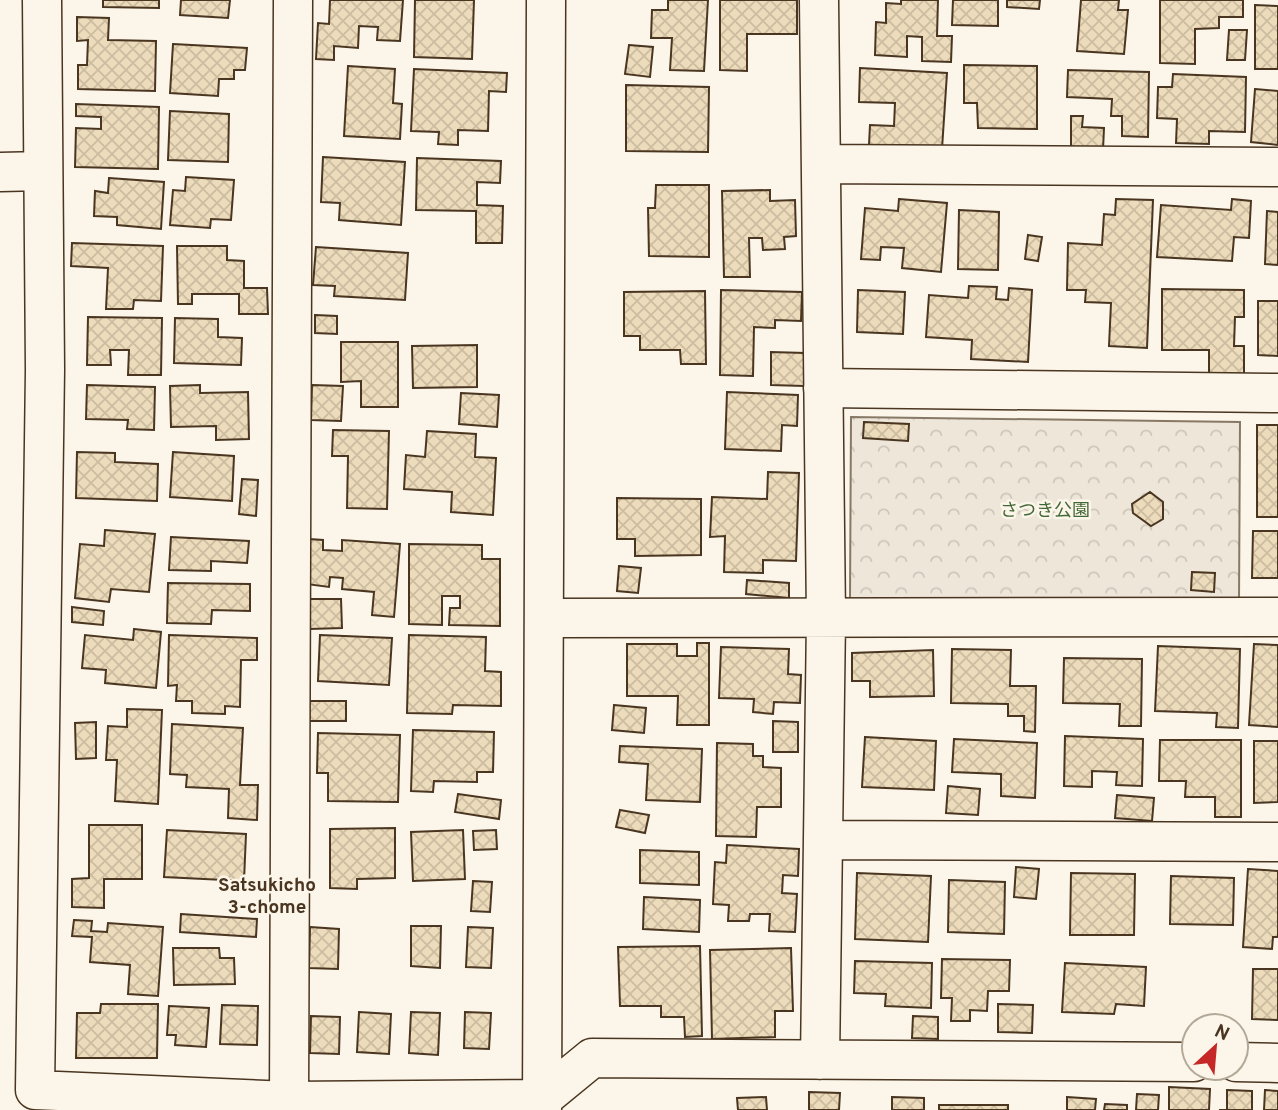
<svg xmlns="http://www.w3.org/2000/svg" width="1278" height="1110" font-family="Overpass,'Noto Sans JP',sans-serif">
	<defs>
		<pattern id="park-crowns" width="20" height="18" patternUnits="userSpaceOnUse" patternTransform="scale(1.75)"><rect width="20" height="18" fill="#ede6d9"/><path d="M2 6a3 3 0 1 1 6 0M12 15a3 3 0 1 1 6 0" fill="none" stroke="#cdc6ba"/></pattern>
		<pattern id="building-cross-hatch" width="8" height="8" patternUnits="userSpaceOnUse" patternTransform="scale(1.75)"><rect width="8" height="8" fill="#ecdcbc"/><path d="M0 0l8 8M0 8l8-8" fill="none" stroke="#ccbda1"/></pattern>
	</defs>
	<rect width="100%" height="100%" fill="#fbf6e9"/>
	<path fill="url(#park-crowns)" stroke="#887966" stroke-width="2" d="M851 417 1240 422 1239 603 850 599Z"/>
	<path fill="url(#building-cross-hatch)" stroke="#4a3520" stroke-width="2" d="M103 0H159V8L103 7Z
		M181 0H230L228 18 180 15Z
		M330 0H403L400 41 377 40 378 27 359 26 358 48 334 46V60L316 59 318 23 329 24Z
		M415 0H474L472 59 414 57Z
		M668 0H708L704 71 670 70 672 38H651L652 10H668Z
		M720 0H797V34H747V71L720 70Z
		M901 0H938L937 36H952L951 62 922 61V37L907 36V57L875 55 876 22 886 23V3L901 4Z
		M953 0H998V26L952 25Z
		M1007 0H1040L1039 9 1007 7Z
		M1081 0H1119L1118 10H1128L1124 54 1077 51Z
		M1160 0H1243V17H1219V28L1195 29V64L1160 63Z
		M1255 5 1278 6V69H1255Z
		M77 17 109 18 108 40 156 41 155 91 78 89V65H87L88 40 77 41Z
		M1229 30H1247L1245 60H1227Z
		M173 44 247 48 245 70H234V79H219L218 96 170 93Z
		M629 45 653 47 650 77 625 74Z
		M964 65 1037 66V129L978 128 977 103H964Z
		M348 66 395 69 393 103 402 104 400 139 344 136Z
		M860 68 947 73 942 149 869 145 870 125 894 126 895 103 859 102Z
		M414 69 507 73 506 92 489 91 488 131 458 130V145L438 144 439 132 411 131Z
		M1068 70 1149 72 1148 137 1122 136V116H1111L1112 99 1067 97Z
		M1173 74 1246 77 1245 132 1209 131V144L1176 143 1177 119 1157 118 1158 87H1172Z
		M626 85 709 87 708 152 626 151Z
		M1255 89 1278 91V145L1251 142Z
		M76 104 159 107 158 169 75 167 76 128 101 129V117L76 116Z
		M170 111 229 114 228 162 168 160Z
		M1071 116H1083L1082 127 1104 128 1103 150H1071Z
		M323 157 405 162 401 225 339 220 340 203 321 202Z
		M417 158 501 161 500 183 477 182V205L503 206 502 243H476V211L416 210Z
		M186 177 234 180 231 220 211 219 210 228 170 225 173 190 185 191Z
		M109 178 164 182 161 229 117 225V217L94 216 95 191 108 193Z
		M656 185H709V257L649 256 648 208H655Z
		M770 190V201L795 200 796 236 784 237 785 249 763 250 762 238H749L750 277H724L722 191Z
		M899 199 947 203 941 272 902 268 904 248 881 247 880 260 861 259 865 208 898 211Z
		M1116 199 1153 200 1147 348 1109 346 1111 303 1085 302 1086 290H1067L1068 243 1102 245 1104 214 1115 215Z
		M1232 199 1251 201 1249 238 1234 237 1232 261 1157 257 1161 205 1231 210Z
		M959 210 999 212 998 270 958 269Z
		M1267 211 1278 212V265L1265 264Z
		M1028 235 1042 237 1038 261 1025 259Z
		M72 243 163 246 161 301 134 300 133 309H106L108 268 71 266Z
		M177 246H227V260L244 261V288H267L268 314H239V294H192V304H178Z
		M316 247 408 253 405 300 334 296 335 286 313 285Z
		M969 286 997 287 996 299 1008 300 1009 288 1032 290 1028 362 971 359 972 340 926 337 929 295 968 298Z
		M1162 289 1244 290V317H1235L1234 346H1244V375L1209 374V350H1162Z
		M721 290 802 292 801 321 775 320V328L754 327 753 376 720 375Z
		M858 290 905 292 903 334 857 332Z
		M705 291 706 364H681L680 350H640V336H624V292Z
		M1258 301H1278V356L1258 355Z
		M315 315 337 316V334L315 333Z
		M88 317 162 318 161 375H128L129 350H110L111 365H87Z
		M175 318 218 319V337L242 338 241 365 174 363Z
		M341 342H398V407H361V381L341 382Z
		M477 345V387L413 388 412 346Z
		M771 352 805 353 804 386 771 385Z
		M87 385 155 387 154 430 127 429 128 420 86 419Z
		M200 385V393L248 392 249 439 216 440V426L171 427 170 386Z
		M312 385 343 386 341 421 311 420Z
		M727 392 798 395 797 426 782 425 781 451 725 449Z
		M461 393 499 395 497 427 459 424Z
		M864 422 909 424 908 441 863 438Z
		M1257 425H1278V517H1257Z
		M333 430 389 431 387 509 347 508 348 456H332Z
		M427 431 476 434 475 457 496 458 493 515 451 512 452 492 404 489 406 455 425 457Z
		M77 452 115 453V462L158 464 157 501 76 498Z
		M173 452 234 456 232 501 170 497Z
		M768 472 799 473 796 561 763 560V573L724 572 725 536 710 537 712 497 767 499Z
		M242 479 258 480 256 516 239 514Z
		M1150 492 1163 502V519L1151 526 1133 513 1132 504Z
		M617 498 701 499V555L635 556V539H617Z
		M105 530 155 534 149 592 111 589 109 602 75 598 80 544 104 546Z
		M1253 531H1278V578H1252Z
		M171 537 249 541 247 563 211 561V571L169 570Z
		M309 539 323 540V550L342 551V540L400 544 394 617 372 615 374 592 342 589 343 578 330 577 329 587 306 584Z
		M409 544 482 545V559H500V626L449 625 450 608H460V596H442V625L409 624Z
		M619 566 641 568 638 593 617 591Z
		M1192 572 1215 573 1214 592 1191 590Z
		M747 580 789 583V598L746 594Z
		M168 583 250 584V611L212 610 211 624 167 623Z
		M309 599H341L342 628 310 629Z
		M72 607 104 611 103 625 72 622Z
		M134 629 161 632 156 688 105 683 106 670 82 668 85 635 133 640Z
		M169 635 257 638V660H241L240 707 225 706V714L192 713V701H176L177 685 168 686Z
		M320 635 392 638 389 685 318 681Z
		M409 635 486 637 485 671 501 672V706L453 705 452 714 407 713Z
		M697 643H709V725H677L678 696H627V644H677V656H697Z
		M1254 644 1278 645V727L1249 725Z
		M1158 646 1240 649 1238 728 1216 727 1217 713 1155 711Z
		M721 647 789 649 788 674 801 675 800 703 774 702 773 714 753 712 754 699 719 698Z
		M952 649 1011 650 1010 686H1036L1035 732 1024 731V716H1008V704L951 703Z
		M933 650 934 696 870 697V681H852V653Z
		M1064 658 1142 659 1141 726H1119L1120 704 1063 703Z
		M307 701H346V721H307Z
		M614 705 646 708 644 733 612 730Z
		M127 709 162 710 158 804 115 801 117 760H106L108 726 127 727Z
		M773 721 798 722V752H773Z
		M96 722V758L76 759 75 723Z
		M172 724 243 728 240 785H258L257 820 228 818 229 789 186 787 187 775 170 774Z
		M413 730 494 732 493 772H477V782L434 781 433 792 411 791Z
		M318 733 400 735 398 802 328 801V773H317Z
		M1065 736 1143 739 1142 786 1116 785 1117 772 1092 771V787L1064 786Z
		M865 737 936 741 934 790 862 787Z
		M954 739 1037 743 1035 798 1001 796V774L952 772Z
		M1160 740H1241V817H1215V797H1185L1186 781H1159Z
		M1254 741H1278V802L1254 803Z
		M717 743 753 744V756H763V767L781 768V807H757L756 837 716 836Z
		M620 746 702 749 700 802 646 800 648 764 619 762Z
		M948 786 980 789 978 815 946 813Z
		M458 794 501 800 499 819 455 812Z
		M1117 795 1154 798 1152 821 1115 818Z
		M620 810 649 815 645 833 616 827Z
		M89 825H142V879H104V908L72 907V879L89 878Z
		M395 828V878L357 879V889L330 888V829Z
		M167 830 246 834 244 881 164 877Z
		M463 830 465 879 413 881 411 832Z
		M496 830 497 849 474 850 473 831Z
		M727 845 799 849 798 876 783 875 782 893 797 894 795 932 769 931 770 914H750L749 921H728L729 905 713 904 715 862 726 863Z
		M640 850 699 852V885L640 883Z
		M1016 867 1039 869 1036 899 1014 897Z
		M1248 869 1278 871V937H1273L1272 949 1243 947Z
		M857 873 931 876 928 942 855 939Z
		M1071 873 1135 874 1134 935H1070Z
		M1171 876 1234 878 1233 925 1170 924Z
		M949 880 1005 882 1004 934 948 932Z
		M473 881 492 882 490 912 471 911Z
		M644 897 700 900 699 932 643 929Z
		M181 914 257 919 256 937 180 932Z
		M74 920 92 921 91 931 107 932 108 923 163 927 158 996 128 994 130 965 90 962 92 937 72 936Z
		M411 926H441L440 968 411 966Z
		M310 927 339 929 338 969 309 968Z
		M468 927 493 928 491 968 466 967Z
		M700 946 702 1036 685 1037 684 1017H661V1006H620L618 947Z
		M173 948H219L220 958H234L235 984 174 985Z
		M791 948 793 1011H775V1037L712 1039 710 950Z
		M942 959 1010 960 1009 991H988L987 1011 970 1010V1021H951L952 998H941Z
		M855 961 932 963 931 1008 885 1006 886 994 854 993Z
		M1065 963 1146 967 1144 1006 1116 1004 1114 1014 1062 1012Z
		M1253 969H1278V1020L1252 1019Z
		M101 1004H158L157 1058H76L77 1013H100Z
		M998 1004 1033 1005 1032 1033 998 1032Z
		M222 1005 258 1006 257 1045 220 1044Z
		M169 1006 209 1008 206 1047 175 1045 176 1035H167Z
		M359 1012 391 1014 389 1054 357 1052Z
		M411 1012 440 1013 438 1055 409 1053Z
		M465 1012 491 1013 489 1049 464 1048Z
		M311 1016 340 1017 339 1054 310 1053Z
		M913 1016 938 1017V1039L912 1038Z
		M1169 1087 1210 1089 1209 1110H1169Z
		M1227 1090 1252 1091V1110H1219H1227Z
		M1265 1090 1278 1091V1110H1264Z
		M809 1092 840 1093 839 1110H809Z
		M1137 1094 1159 1095 1158 1110H1136Z
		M766 1097 767 1110H738L737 1098Z
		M892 1097 924 1098V1110H892Z
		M1067 1097 1096 1099 1095 1110H1067Z
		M1105 1104 1127 1105V1110H1104Z
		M939 1105H1008V1110H939Z"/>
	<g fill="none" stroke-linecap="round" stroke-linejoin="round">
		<g stroke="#4a3520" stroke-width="41">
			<path id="minor" d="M42 0 45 370 35 1090 289 1101 542 1099 592 1058 1194 1062
				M819 0 826 618 820 1060
				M821 164 1278 167
				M0 172 43 171
				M823 388 1278 393
				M545 618 1278 617
				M823 840 1278 842
				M1236 1062 1278 1063
				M289 1101 293 0
				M542 1110 546 0"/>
		</g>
		<use href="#minor" stroke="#fbf6e9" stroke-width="38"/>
	</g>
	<g text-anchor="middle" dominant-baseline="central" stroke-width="5" stroke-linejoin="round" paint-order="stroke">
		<g font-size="18" fill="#436837" stroke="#fbf6e9">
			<text x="1045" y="511">さつき公園</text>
		</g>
		<g font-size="19" font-weight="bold" fill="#4a3520" stroke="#fbf6e9">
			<text x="267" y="886">Satsukicho<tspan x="267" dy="22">3-chome</tspan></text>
		</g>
	</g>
	<g transform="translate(1215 1047) rotate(26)"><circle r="33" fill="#fbf6e9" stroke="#b4a999" stroke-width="2"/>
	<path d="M0-5L12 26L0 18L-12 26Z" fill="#c62828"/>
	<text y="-10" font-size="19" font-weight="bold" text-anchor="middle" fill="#4a3520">N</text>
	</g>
</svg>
